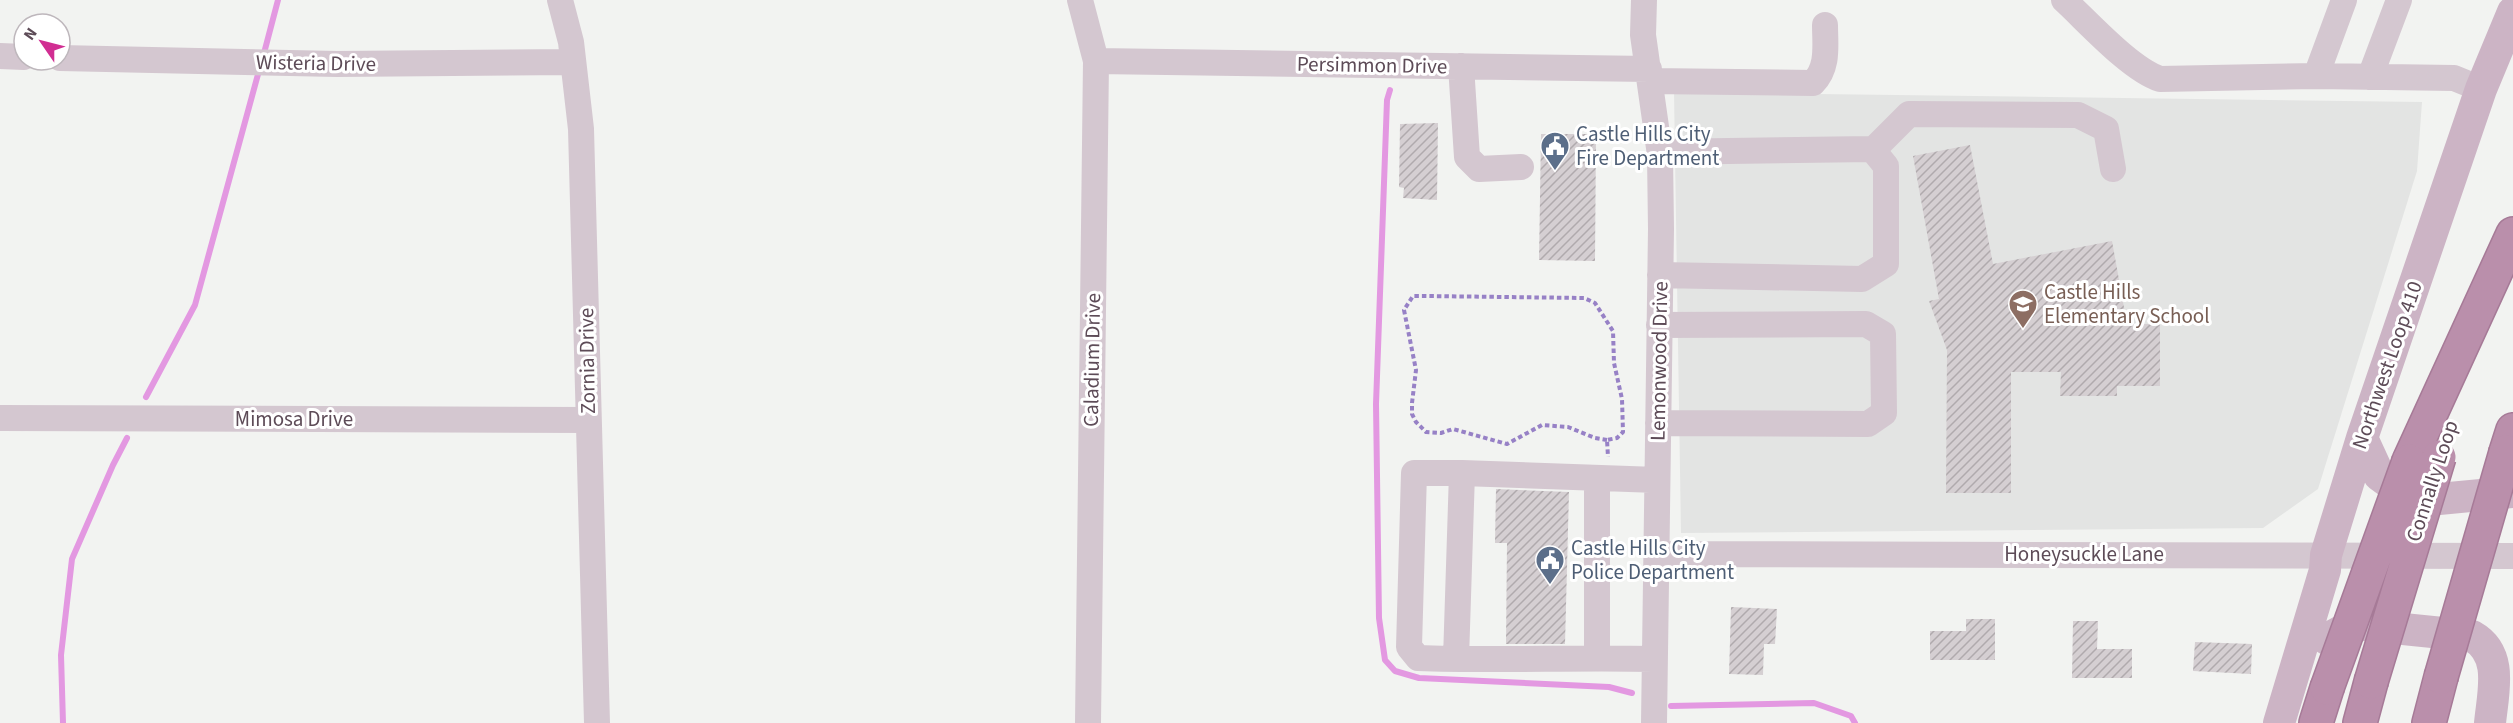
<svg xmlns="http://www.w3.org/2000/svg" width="2513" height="723" font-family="'Source Sans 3',sans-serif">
	<defs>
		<pattern id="building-hatch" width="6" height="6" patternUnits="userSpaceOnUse" patternTransform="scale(1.5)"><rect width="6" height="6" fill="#d5cfd2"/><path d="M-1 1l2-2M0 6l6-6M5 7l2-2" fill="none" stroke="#b0aaad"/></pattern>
	</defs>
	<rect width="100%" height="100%" fill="#f2f3f1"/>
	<path fill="#e3e4e3" d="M1674 92 2422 102 2417 171 2318 489 2263 528 1681 533Z"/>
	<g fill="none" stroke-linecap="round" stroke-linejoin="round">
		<path stroke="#e398e1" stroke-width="6" d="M263 57 278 0
			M1390 90 1387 100 1376 404 1379 618 1385 660 1395 671 1419 678 1609 687 1632 693
			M146 397 195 305 260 67
			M1671 706 1814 703 1851 716 1855 723
			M63 723 61 655 72 559 113 465 127 438"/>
	</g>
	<path fill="url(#building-hatch)" d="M1438 123 1437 200 1403 198 1404 188 1399 187 1400 124Z
		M1541 134H1596L1595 261 1539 260Z
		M1970 145 1993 264 2112 241 2127 324H2160V386H2117V396H2060L2061 372H2011V493H1946L1947 350 1929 301 1939 299 1913 156Z
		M1496 489 1569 492 1565 644H1506L1507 543H1495Z
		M1731 607 1777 609 1775 644H1764L1763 675 1729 674Z
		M1966 619H1995V660H1930V631H1966Z
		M2073 621H2098L2097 649H2132V678H2072Z
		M2195 642 2252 644 2251 674 2193 671Z"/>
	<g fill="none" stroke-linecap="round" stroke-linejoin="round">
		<g stroke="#a67a97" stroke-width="36">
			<path id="highway" d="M2506 452 2513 430
				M2409 461 2513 234
				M2316 723 2327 688
				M2360 723 2371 682
				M2429 723 2441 677"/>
		</g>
		<path stroke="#9781c6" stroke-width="4" stroke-dasharray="4.5 3" stroke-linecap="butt" d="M1607 440 1595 438 1568 427 1542 425 1507 444 1453 429 1441 433 1426 432 1416 422 1412 414V403L1416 370 1404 310 1413 296H1425L1584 298 1595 303 1613 331 1614 363 1622 399 1623 432 1617 438 1607 440 1608 457"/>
		<path stroke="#d4c7d0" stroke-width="26" d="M560 0 571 42 581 129 597 723
			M1080 0 1096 61 1088 723
			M1644 0 1643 35 1660 155 1661 229 1654 723
			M2064 0C2088 22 2130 69 2160 79L2316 76
			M2344 0 2316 76 2454 78 2481 89
			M0 56 24 57
			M60 58 337 64 572 62
			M1096 61 1649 69
			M1461 66 1467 157 1479 169 1521 167
			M2370 77 2399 0
			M1650 81 1813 83C1829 67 1825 45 1825 25
			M1873 150 1909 114 2078 115 2106 129 2113 169
			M1660 152 1872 149 1886 166V264L1862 279 1660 275
			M0 418 588 420
			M1658 423 1868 424 1884 413 1883 334 1866 324 1659 325
			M1462 473 1657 480
			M1597 478V657
			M1656 554 2513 556
			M1456 659 1462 473H1414L1409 647 1418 658C1497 661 1576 657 1654 659"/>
		<path stroke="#ccb4c5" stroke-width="32" d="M2362 438 2379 475 2409 497 2439 499 2513 492
			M2327 639 2354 624 2472 636C2504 654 2493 692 2490 723
			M2279 723 2325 570 2326 555 2362 438 2481 89 2513 12"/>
		<use href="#highway" stroke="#ba8fab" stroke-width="33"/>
		<g stroke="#a67a97" stroke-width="36" stroke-linecap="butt">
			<path id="highway-bridge" d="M2441 677 2506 452
				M2371 682 2439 457
				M2327 688 2409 461"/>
		</g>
		<use href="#highway-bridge" stroke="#ba8fab" stroke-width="33"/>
	</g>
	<defs>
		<g id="civic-pin" transform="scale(1.5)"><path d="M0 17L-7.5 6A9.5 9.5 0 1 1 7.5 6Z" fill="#5c6f8a" stroke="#fff"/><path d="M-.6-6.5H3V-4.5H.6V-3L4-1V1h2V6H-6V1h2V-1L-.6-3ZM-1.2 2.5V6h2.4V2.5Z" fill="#fff"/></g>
		<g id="school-pin" transform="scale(1.5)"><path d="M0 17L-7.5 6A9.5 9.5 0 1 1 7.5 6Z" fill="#8d6e63" stroke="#fff"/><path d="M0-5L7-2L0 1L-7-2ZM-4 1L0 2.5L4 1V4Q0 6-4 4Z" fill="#fff"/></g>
	</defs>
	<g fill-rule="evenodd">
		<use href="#civic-pin" x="1555" y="146"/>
		<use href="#school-pin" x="2023" y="304"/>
		<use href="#civic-pin" x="1550" y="560"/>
	</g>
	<g text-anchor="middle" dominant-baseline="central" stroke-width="6" stroke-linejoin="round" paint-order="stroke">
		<g font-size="21" fill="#5d4b57" stroke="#fff">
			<text transform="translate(316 63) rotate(1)">Wisteria Drive</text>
			<text transform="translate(1372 65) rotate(1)">Persimmon Drive</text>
			<text transform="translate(1092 360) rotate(-89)">Caladium Drive</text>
			<text transform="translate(587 361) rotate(-91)">Zornia Drive</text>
			<text transform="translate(1659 361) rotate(-89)">Lemonwood Drive</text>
			<text transform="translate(2387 365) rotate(-71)">Northwest Loop 410</text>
			<text x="294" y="419">Mimosa Drive</text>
			<text transform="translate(2432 481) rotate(-72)">Connally Loop</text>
			<text x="2084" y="554">Honeysuckle Lane</text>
		</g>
		<g font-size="21" fill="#4e5e75" stroke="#fff" text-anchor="start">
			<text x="1576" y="134">Castle Hills City<tspan x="1576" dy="24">Fire Department</tspan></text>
			<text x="1571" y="548">Castle Hills City<tspan x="1571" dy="24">Police Department</tspan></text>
		</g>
		<g font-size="21" fill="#785e54" stroke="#fff" text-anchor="start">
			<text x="2044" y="292">Castle Hills<tspan x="2044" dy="24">Elementary School</tspan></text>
		</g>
	</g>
	<g transform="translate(42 42) rotate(305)"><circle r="28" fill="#ffffff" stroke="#beb7bc" stroke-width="1.5"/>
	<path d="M0-4.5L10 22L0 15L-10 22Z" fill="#d12e92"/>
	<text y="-9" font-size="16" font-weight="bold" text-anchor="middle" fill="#5d4b57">N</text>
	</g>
</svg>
